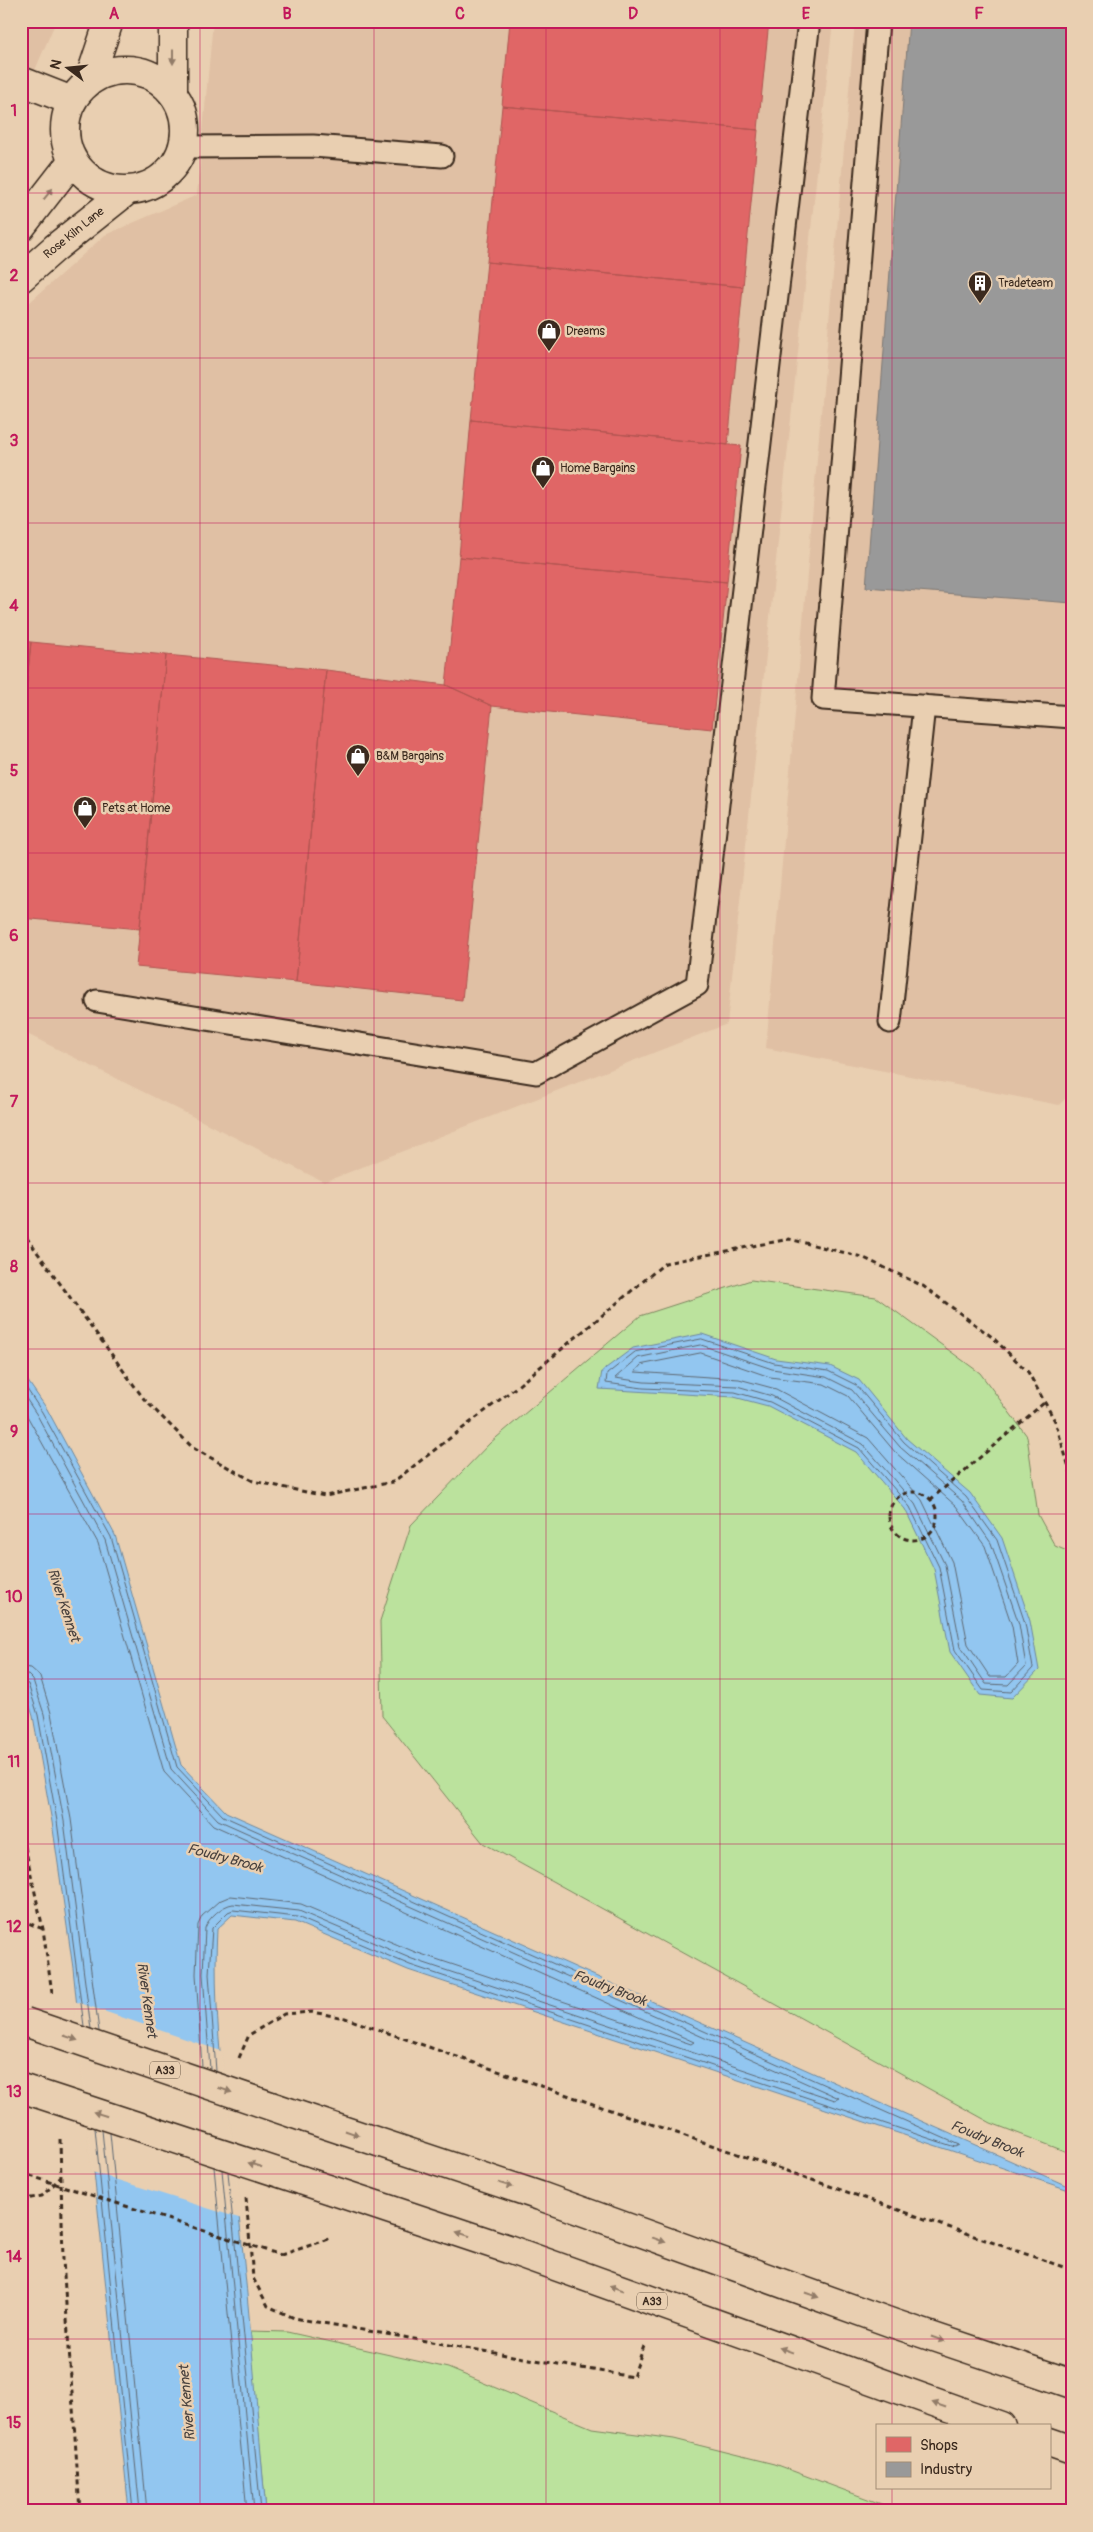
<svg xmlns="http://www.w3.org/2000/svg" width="1093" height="2532" font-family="Pangolin,sans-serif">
	<rect width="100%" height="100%" fill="#e9cfb1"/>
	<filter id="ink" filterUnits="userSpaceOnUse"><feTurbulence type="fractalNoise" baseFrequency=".02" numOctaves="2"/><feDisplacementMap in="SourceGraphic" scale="10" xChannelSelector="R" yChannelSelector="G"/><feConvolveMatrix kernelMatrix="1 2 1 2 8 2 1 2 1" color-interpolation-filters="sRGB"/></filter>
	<g filter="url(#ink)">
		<path fill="#e0c0a4" d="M21 21H56L21 103Z
			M213 21H833L727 1024 324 1182 21 1031V310L105 235 197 195Z
			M855 21H1072V1092L1059 1105 766 1048Z"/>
		<path fill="#bbe29d" stroke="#7b865e" d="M751 1280 876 1297 980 1373 1027 1436 1038 1515 1055 1546 1072 1553V2154L991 2123 483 1843 382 1716 380 1621 411 1525 490 1443 640 1316Z
			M249 2331 287 2332 448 2368 592 2428 674 2439 774 2464 900 2511H266Z"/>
		<path fill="#92c6f0" stroke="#6f889c" d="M702 1334 776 1359 830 1366 859 1380 907 1439 970 1493 1002 1538 1030 1621 1039 1670 1012 1698 980 1695 950 1652 934 1569 905 1509 856 1452 768 1406 734 1397 599 1389 602 1371 633 1348Z
			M21 1371 47 1409 115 1535 181 1765 226 1812 1072 2188V2191L408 1970 295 1922 232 1915 217 1929C212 2025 228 2120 239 2216 250 2314 257 2413 266 2511H129L73 1968 52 1822 33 1716 21 1678Z"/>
		<path fill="#e9cfb1" d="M74 2001 221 2051 242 2219 92 2172Z"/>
		<path fill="#e06666" stroke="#ae5450" d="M510 21H769L758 130 502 106Z
			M502 106 758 130 743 287 487 262Z
			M487 262 743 287 728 445 471 420Z
			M471 420 741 446 727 582 459 557Z
			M459 557 727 582 712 729 492 706 446 685Z
			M21 641 31 642 21 739Z
			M31 642 166 655 140 929 21 918V739Z
			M166 655 326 670 296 982 136 967Z
			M326 670 446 685 492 706 462 1000 296 982Z"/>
		<path fill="#999" stroke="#7d7874" d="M909 21H1072V603L866 587Z"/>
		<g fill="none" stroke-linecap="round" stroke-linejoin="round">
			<path stroke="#5e6872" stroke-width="1" d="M702 1339 774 1363 828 1371 856 1385 904 1442 966 1497 997 1540 1025 1623 1033 1668 1011 1692 983 1690 955 1650 939 1567 910 1507 859 1448 770 1402 735 1392 643 1388 606 1383 607 1374 635 1352Z
				M701 1345 772 1369 826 1377 852 1390 900 1447 962 1501 991 1543 1019 1624 1026 1666 1008 1685 986 1684 961 1647 945 1565 915 1504 863 1444 772 1396 737 1386 644 1382 615 1378 638 1358Z
				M701 1353 770 1377 824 1384 848 1396 895 1452 956 1506 985 1546 1012 1626 1018 1664 1006 1677H990L968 1644 952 1562 922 1500 868 1438 776 1389 739 1379 635 1372 641 1365Z
				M21 1380 42 1412 111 1537 177 1767 223 1816 959 2145 955 2147 410 1965 297 1917 233 1910 228 1912 212 1928 209 1974 216 2071
				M21 1391 37 1415 105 1540 171 1769 218 1820 839 2098 835 2100 412 1959 299 1911 233 1904C223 1905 208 1918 205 1928L203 1974 210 2069
				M21 1405 98 1543 164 1772 213 1825 694 2042 691 2044 415 1952 301 1904 231 1896 219 1901 202 1916 198 1925 196 1974 202 2067
				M21 1667 31 1668 40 1676 51 1713 71 1819 99 2031
				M21 1674 28 1675 33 1680 44 1714 64 1821 91 2029
				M21 1681 28 1684 38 1715 57 1821 84 2026
				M95 2128 133 2511
				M102 2130 140 2511
				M110 2133 147 2511
				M214 2167 247 2511
				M222 2170 254 2511
				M228 2172 261 2511"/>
			<g stroke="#3b2a1e" stroke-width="25">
				<path id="service" d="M878 21 823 699 1072 717
					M183 147 313 146 442 156
					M97 1001 536 1073 697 985 809 21
					M890 1022 924 706"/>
			</g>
			<g stroke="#3b2a1e" stroke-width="31">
				<path id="minor" d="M21 81 72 101"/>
			</g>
			<g stroke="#3b2a1e" stroke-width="31">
				<path id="tertiary" d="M173 21V93
					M65 130a60 60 0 1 1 120 0a60 60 0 1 1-120 0Z
					M89 81 109 21
					M21 227 73 160
					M21 278 55 248 128 190"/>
			</g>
			<g stroke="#3b2a1e" stroke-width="31">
				<path id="trunk" d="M306 2118 540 2196 892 2323 1072 2384
					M301 2180 508 2249 1001 2426
					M1049 2442 1072 2450"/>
			</g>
			<path stroke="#3b2a1e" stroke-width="3" stroke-dasharray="5 4" stroke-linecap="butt" d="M23 132 27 120
				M21 1230 144 1399 193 1448 253 1481 325 1496 393 1482 515 1388 665 1263 789 1239 862 1257 923 1286 992 1337 1028 1372 1055 1421 1072 1477
				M889 1516a24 24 0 1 1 48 0a24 24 0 1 1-48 0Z
				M930 1500 1045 1402
				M21 1829 43 1929 52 1993
				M21 1920 43 1929
				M239 2058 249 2035 284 2014 312 2012 345 2018 1072 2270
				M60 2139 63 2260 80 2511
				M246 2198 253 2278 268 2306 294 2318 633 2377 645 2343
				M21 2200 42 2196 61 2177
				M281 2255 329 2239"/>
			<use href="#service" stroke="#e9cfb1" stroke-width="21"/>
			<use href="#minor" stroke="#e9cfb1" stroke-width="28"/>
			<use href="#tertiary" stroke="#e9cfb1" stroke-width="28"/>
			<use href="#trunk" stroke="#e9cfb1" stroke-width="28"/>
			<g stroke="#3b2a1e" stroke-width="31" stroke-linecap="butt">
				<path id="trunk-bridge" d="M25 2022 306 2118
					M21 2088 301 2180"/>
			</g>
			<path stroke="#3b2a1e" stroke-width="3" stroke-dasharray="5 4" stroke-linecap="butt" d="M21 2173 281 2255"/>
			<use href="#trunk-bridge" stroke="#e9cfb1" stroke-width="28"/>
		</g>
		<defs><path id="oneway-solid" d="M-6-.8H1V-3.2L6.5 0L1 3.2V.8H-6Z" transform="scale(1.25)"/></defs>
		<g fill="#927c68">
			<use href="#oneway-solid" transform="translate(173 57) rotate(90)"/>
			<use href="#oneway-solid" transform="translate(48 194) rotate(-51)"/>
			<use href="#oneway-solid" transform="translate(71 2038) rotate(19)"/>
			<use href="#oneway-solid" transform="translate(225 2090) rotate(19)"/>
			<use href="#oneway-solid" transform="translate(100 2114) rotate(-162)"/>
			<use href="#oneway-solid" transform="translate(352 2133) rotate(19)"/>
			<use href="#oneway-solid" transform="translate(255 2165) rotate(-162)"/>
			<use href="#oneway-solid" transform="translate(506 2185) rotate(18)"/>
			<use href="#oneway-solid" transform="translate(463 2234) rotate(-162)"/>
			<use href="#oneway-solid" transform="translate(659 2240) rotate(20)"/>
			<use href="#oneway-solid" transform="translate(616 2288) rotate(-160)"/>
			<use href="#oneway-solid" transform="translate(812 2295) rotate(19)"/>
			<use href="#oneway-solid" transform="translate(938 2339) rotate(19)"/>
			<use href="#oneway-solid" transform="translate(786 2350) rotate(-160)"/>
			<use href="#oneway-solid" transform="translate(939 2405) rotate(-161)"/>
		</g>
	</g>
	<path fill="none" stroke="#c2185b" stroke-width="1" stroke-opacity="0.55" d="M200 21V2511M374 21V2511M546 21V2511M720 21V2511M892 21V2426M21 193H1072M21 358H1072M21 523H1072M21 688H1072M21 853H1072M21 1018H1072M21 1183H1072M21 1349H1072M21 1514H1072M21 1679H1072M21 1844H1072M21 2009H1072M21 2174H1072M21 2339H1072M892 2488V2511"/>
	<defs>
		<g id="building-pin" transform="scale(1.25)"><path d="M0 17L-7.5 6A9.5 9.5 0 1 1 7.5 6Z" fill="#3b2a1e" stroke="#e9cfb1"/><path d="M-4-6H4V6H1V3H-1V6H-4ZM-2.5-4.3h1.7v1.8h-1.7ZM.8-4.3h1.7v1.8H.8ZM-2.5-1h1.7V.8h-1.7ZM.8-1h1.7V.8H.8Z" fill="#fff"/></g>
		<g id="shop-pin" transform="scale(1.25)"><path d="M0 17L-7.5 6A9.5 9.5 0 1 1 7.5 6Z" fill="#3b2a1e" stroke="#e9cfb1"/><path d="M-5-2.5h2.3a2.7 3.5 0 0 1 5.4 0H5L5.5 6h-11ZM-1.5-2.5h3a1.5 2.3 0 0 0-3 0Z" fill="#fff"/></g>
	</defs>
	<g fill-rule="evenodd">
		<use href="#building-pin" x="980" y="283"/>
		<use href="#shop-pin" x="549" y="331"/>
		<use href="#shop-pin" x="543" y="468"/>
		<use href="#shop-pin" x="358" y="756"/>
		<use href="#shop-pin" x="85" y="808"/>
	</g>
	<g text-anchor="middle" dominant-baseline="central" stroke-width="5" stroke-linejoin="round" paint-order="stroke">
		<g fill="#e9cfb1" stroke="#6f5c4a" stroke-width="1">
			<rect x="150" y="2061.5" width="30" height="17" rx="4"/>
			<rect x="637" y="2292.5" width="30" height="17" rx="4"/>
		</g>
		<g font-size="11" font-weight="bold" fill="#3b2a1e">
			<text x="165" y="2070">A33</text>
			<text x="652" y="2301">A33</text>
		</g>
		<g font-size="12" fill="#3b2a1e" stroke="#e9cfb1">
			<text transform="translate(74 233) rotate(-39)">Rose Kiln Lane</text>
		</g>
		<g font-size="12" fill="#3b2a1e" stroke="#e9cfb1" text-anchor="start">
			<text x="998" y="283">Tradeteam</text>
			<text x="566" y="331">Dreams</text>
			<text x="560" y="468">Home Bargains</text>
			<text x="376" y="756">B&amp;M Bargains</text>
			<text x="102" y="808">Pets at Home</text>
		</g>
		<g font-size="14" font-style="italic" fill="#48413e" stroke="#e9cfb1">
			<text transform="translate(64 1605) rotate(72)">River Kennet</text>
			<text transform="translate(225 1858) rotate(15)">Foudry Brook</text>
			<text transform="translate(610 1988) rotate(21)">Foudry Brook</text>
			<text transform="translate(147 2000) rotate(82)">River Kennet</text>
			<text transform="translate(987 2139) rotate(22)">Foudry Brook</text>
			<text transform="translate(187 2403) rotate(-95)">River Kennet</text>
		</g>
	</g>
	<rect width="1093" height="2532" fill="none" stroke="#e9cfb1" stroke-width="55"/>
	<rect x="876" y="2424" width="175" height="65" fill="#e9cfb1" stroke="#a38d76"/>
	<rect x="886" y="2437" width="25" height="15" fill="#e06666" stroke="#a38d76"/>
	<text x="920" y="2450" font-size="15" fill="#3b2a1e">Shops</text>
	<rect x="886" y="2462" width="25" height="15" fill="#999999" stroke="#a38d76"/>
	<text x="920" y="2474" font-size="15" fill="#3b2a1e">Industry</text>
	<g transform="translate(68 68) rotate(286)" stroke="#e9cfb1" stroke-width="4" paint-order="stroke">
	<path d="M0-4L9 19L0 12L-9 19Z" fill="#3b2a1e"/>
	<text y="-8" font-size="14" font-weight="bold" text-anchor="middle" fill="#3b2a1e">N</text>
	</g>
	<rect x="28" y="28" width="1038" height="2476" fill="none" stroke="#c2185b" stroke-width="2"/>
	<g font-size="16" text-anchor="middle" font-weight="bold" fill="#c2185b">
		<text x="114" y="19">A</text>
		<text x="287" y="19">B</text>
		<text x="460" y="19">C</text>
		<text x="633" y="19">D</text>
		<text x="806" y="19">E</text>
		<text x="979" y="19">F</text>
		<text x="14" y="116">1</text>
		<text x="14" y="281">2</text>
		<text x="14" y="446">3</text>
		<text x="14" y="611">4</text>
		<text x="14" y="776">5</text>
		<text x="14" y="941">6</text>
		<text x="14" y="1107">7</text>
		<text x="14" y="1272">8</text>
		<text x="14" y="1437">9</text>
		<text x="14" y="1602">10</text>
		<text x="14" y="1767">11</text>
		<text x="14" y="1932">12</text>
		<text x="14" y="2097">13</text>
		<text x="14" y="2262">14</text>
		<text x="14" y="2428">15</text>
	</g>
</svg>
